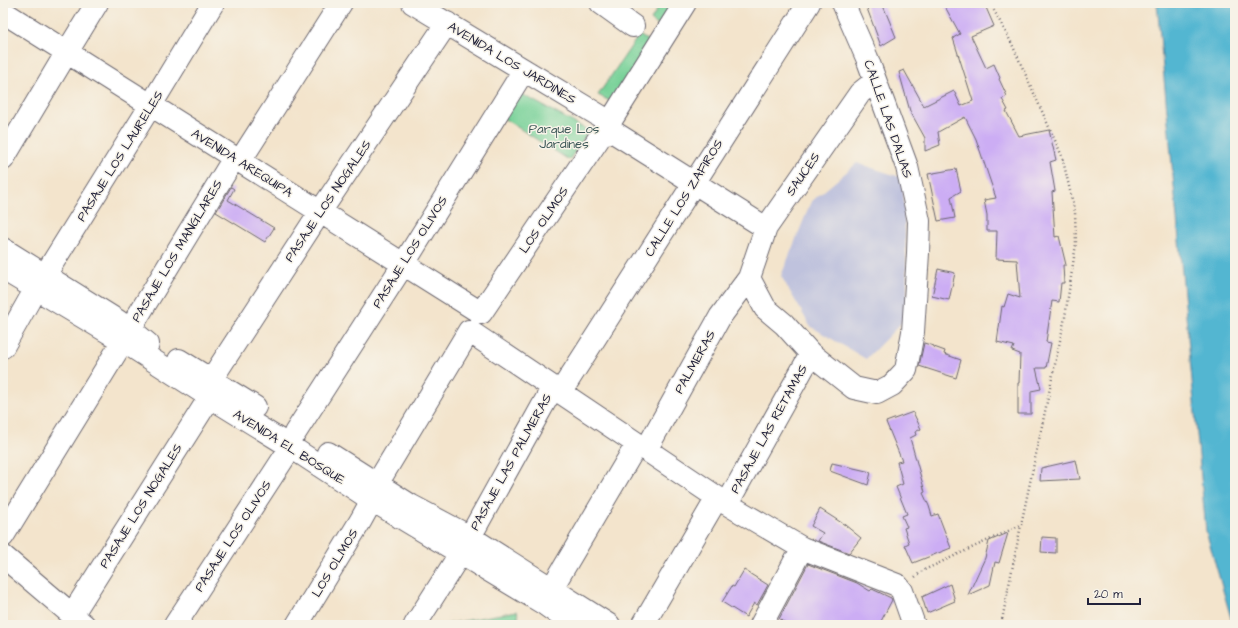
<svg xmlns="http://www.w3.org/2000/svg" width="1238" height="628" font-family="'Architects Daughter',sans-serif">
	<rect width="100%" height="100%" fill="#f7f3e8"/>
	<filter id="ink" filterUnits="userSpaceOnUse"><feTurbulence type="fractalNoise" baseFrequency=".025" numOctaves="2"/><feDisplacementMap in="SourceGraphic" scale="8" xChannelSelector="R" yChannelSelector="G"/><feConvolveMatrix kernelMatrix="1 2 1 2 8 2 1 2 1" color-interpolation-filters="sRGB"/></filter>
	<filter id="wash" filterUnits="userSpaceOnUse"><feTurbulence type="fractalNoise" baseFrequency=".012" numOctaves="4" result="noise"/><feDisplacementMap in="SourceGraphic" scale="16" xChannelSelector="R" yChannelSelector="G"/><feGaussianBlur stdDeviation="0.9" result="paint"/><feColorMatrix in="noise" values="0 0 0 0 0 0 0 0 0 0 0 0 0 0 0 0 0 1.4 0 .05"/><feComposite in="paint" operator="in"/></filter>
	<g filter="url(#wash)">
		<rect width="100%" height="100%" fill="#f3e4cc"/>
		<path fill="#bfc2dd" d="M857 163 903 178 908 316 866 359 810 326 781 276 811 202Z"/>
		<path fill="#77d198" stroke="#4c7a6a" d="M661 3H678L662 29 651 20Z
			M639 35 652 43 612 102 598 95Z
			M516 91 589 131 569 160 503 118Z
			M517 611 520 625H442Z"/>
		<path fill="#52b6d1" stroke="#3a6c86" d="M1157 3H1235V625H1233L1206 531Z"/>
		<g id="blocks">
			<path fill="#ccadf4" d="M865 3H882L896 37 881 46Z
				M943 3H984L994 26 971 36 986 68 994 64 1000 78 999 79 1007 96 1002 99 1008 110 1006 111 1019 136 1049 130 1056 160 1050 162 1055 191 1052 192 1055 237 1059 236 1066 265H1063L1064 283H1061L1059 302 1052 301 1046 342 1051 343 1046 368H1036L1041 389 1031 391V414H1018V383H1019L1020 354 1012 351 1014 346 997 342 1002 306 1004 307 1008 294 1020 298 1017 260 996 259 997 231H987V215L984 200 996 198 976 139 965 117 938 132 940 145 925 151V138L910 111 899 72 904 70 924 106 954 91 961 106 973 101 953 38 960 34Z
				M956 169 961 191 951 197 955 218 938 221 928 174Z
				M231 187 234 189 228 200 274 228 265 242 216 212Z
				M938 269 955 273 949 300 932 296Z
				M924 343 934 346V347L945 351 944 354 961 360 956 378 919 366Z
				M913 412 921 429 915 432 916 435 910 438 925 492 923 493 929 506 932 516 938 514 951 548 913 563 905 545 909 543 904 528 907 527 902 516 907 514 896 487 903 484 897 462 902 461 886 422Z
				M1076 460 1080 479 1040 481 1041 468Z
				M832 463 871 472 868 485 830 471Z
				M820 509 845 525 861 538 849 553 818 541 823 533 811 526Z
				M1008 533 999 563 995 562 990 585 968 595 985 558 989 541Z
				M1042 537 1056 538V553L1041 552Z
				M808 564 857 583 870 591 872 589 891 598 892 600 879 625H789L779 619Z
				M744 570 768 585 757 605 754 603 746 617 722 602 732 586 734 587Z
				M950 584 955 601 927 613 922 597Z"/>
		</g>
	</g>
	<g filter="url(#ink)">
		<use href="#blocks" fill-opacity="0" stroke="#6b666e" stroke-width="1"/>
		<g fill="none" stroke-linecap="round" stroke-linejoin="round">
			<g stroke="#6b666e" stroke-width="24">
				<path id="minor" d="M413 3 610 122
					M601 3 633 26
					M3 12 481 313 610 122 685 3
					M607 128 766 228
					M3 159 67 52 97 3
					M240 161 341 3
					M3 249 118 321
					M3 269 123 341 210 397 291 447 372 500 543 603 574 625
					M749 278 765 308 784 324 811 354 854 388 877 393 892 385 906 370 913 332 918 253 919 221 907 167 867 58 843 3
					M55 286 45 275 151 105 213 3
					M148 344 130 329 234 158
					M3 347 35 290
					M179 360 255 407
					M211 380 320 212 447 23
					M560 393 809 3
					M295 433 403 265 524 70
					M646 450 720 317 749 278 766 228 860 93 875 81
					M328 453 410 505 401 518
					M377 484 469 331 727 504 802 548 897 585 902 591 914 625
					M727 504 811 354
					M410 505 470 537 609 625
					M3 536 123 341
					M470 537 553 387
					M3 556 84 625
					M552 588 637 444
					M72 615 210 397
					M175 625 291 447
					M297 625 361 520 372 500
					M415 625 460 554
					M643 625 717 498
					M761 625 802 548"/>
			</g>
			<path stroke="#6b666e" stroke-width="2.5" stroke-dasharray="1 3" stroke-linecap="butt" d="M990 3 1011 42 1062 156 1075 212 1076 244 1065 317 1021 525 1001 625
				M915 577 922 571 1021 525"/>
			<use href="#minor" stroke="#fff" stroke-width="22"/>
		</g>
	</g>
	<g text-anchor="middle" dominant-baseline="central" stroke-width="3" stroke-linejoin="round" paint-order="stroke">
		<g font-size="13" fill="#22223b" stroke="#f7f3e8">
			<text transform="translate(512 63) rotate(31)">AVENIDA LOS JARDINES</text>
			<text transform="translate(888 119) rotate(71)">CALLE LAS DALIAS</text>
			<text transform="translate(120 156) rotate(-58)">PASAJE LOS LAURELES</text>
			<text transform="translate(242 163) rotate(32)">AVENIDA AREQUIPA</text>
			<text transform="translate(803 174) rotate(-55)">SAUCES</text>
			<text transform="translate(684 198) rotate(-58)">CALLE LOS ZAFIROS</text>
			<text transform="translate(328 201) rotate(-56)">PASAJE LOS NOGALES</text>
			<text transform="translate(544 220) rotate(-56)">LOS OLMOS</text>
			<text transform="translate(177 251) rotate(-59)">PASAJE LOS MANGLARES</text>
			<text transform="translate(410 252) rotate(-58)">PASAJE LOS OLIVOS</text>
			<text transform="translate(695 362) rotate(-61)">PALMERAS</text>
			<text transform="translate(769 429) rotate(-61)">PASAJE LAS RETAMAS</text>
			<text transform="translate(289 447) rotate(32)">AVENIDA EL BOSQUE</text>
			<text transform="translate(511 462) rotate(-61)">PASAJE LAS PALMERAS</text>
			<text transform="translate(141 506) rotate(-58)">PASAJE LOS NOGALES</text>
			<text transform="translate(233 536) rotate(-57)">PASAJE LOS OLIVOS</text>
			<text transform="translate(335 563) rotate(-59)">LOS OLMOS</text>
		</g>
		<g font-size="13" fill="#3c5757" stroke="#f7f3e8">
			<text x="564" y="129">Parque Los<tspan x="564" dy="15">Jardines</tspan></text>
		</g>
	</g>
	<rect width="1238" height="628" fill="none" stroke="#f7f3e8" stroke-width="16"/>
	<path d="M1088 598v6h52v-6" fill="none" stroke="#22223b" stroke-width="2"/>
	<text x="1094" y="598" font-size="12" fill="#22223b" stroke="#f7f3e8" stroke-width="3" paint-order="stroke">20 m</text>
</svg>
